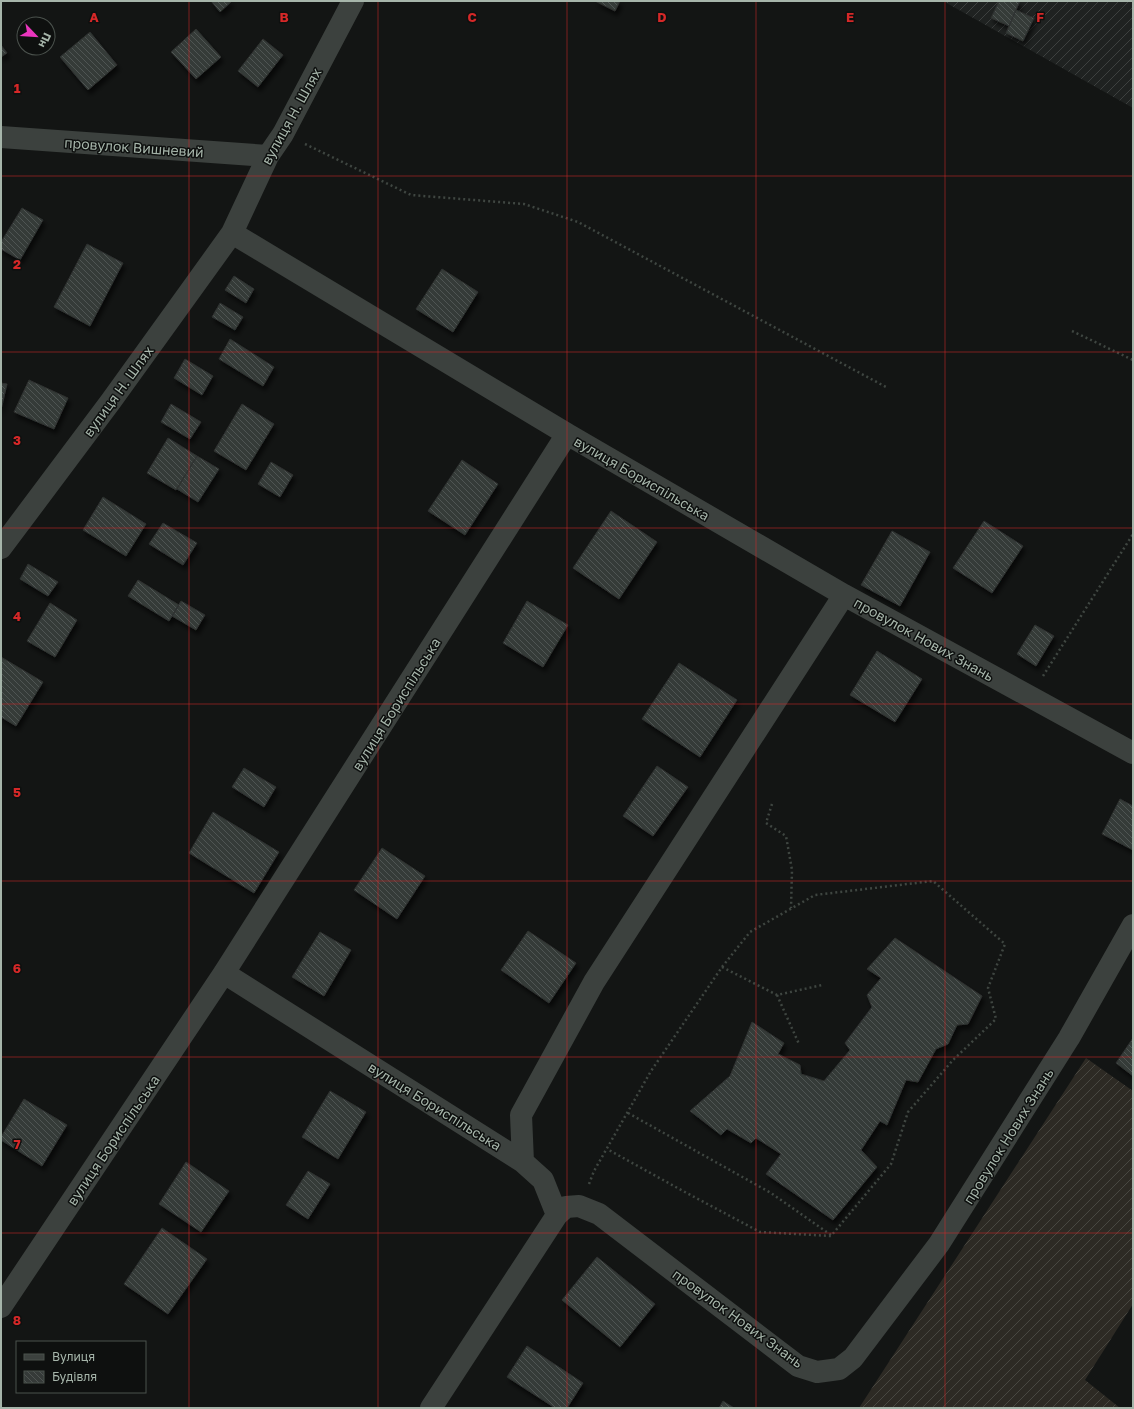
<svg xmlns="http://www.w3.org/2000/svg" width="1134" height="1409" font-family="'Golos Text',sans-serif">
	<defs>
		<pattern id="industrial-furrows" width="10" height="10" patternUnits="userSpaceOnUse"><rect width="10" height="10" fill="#1f2221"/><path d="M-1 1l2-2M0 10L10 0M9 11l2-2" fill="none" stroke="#3d403f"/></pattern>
		<pattern id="garden-furrows" width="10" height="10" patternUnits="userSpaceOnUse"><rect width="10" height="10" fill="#2d2a24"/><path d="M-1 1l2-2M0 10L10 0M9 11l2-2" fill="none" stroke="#484741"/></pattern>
		<pattern id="building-back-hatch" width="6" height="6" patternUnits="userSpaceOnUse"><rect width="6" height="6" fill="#353a38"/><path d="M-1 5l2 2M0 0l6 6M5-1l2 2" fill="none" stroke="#4f5452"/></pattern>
		<filter id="shadow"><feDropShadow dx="2.5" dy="4.5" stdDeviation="2" flood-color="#0009"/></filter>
	</defs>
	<rect width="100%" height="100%" fill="#131514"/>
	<path fill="url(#industrial-furrows)" d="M943 1H1133V108Z"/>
	<path fill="url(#garden-furrows)" d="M1086 1058 1133 1091V1304L1085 1380 1120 1408H859Z"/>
	<path fill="url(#building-back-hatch)" stroke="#2e3130" filter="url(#shadow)" d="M211 1H232L220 12Z
		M595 1H620L615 11Z
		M999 1H1020L1009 26 991 18Z
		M1016 10 1034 18 1023 41 1006 33Z
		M196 29 221 57 196 79 171 52Z
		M90 32 117 65 88 90 60 57Z
		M263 39 283 55 258 87 238 71Z
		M1 45 7 53 1 57Z
		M22 208 43 220 20 260 1 249V242Z
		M87 244 123 263 90 326 54 307Z
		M442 269 478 292 453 332 416 309Z
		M234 276 254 289 246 303 225 290Z
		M220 303 243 317 235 330 212 317Z
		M230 339 274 367 263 386 219 359Z
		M185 359 213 376 202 395 174 378Z
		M29 380 68 398 54 429 14 412Z
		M1 383 7 384 1 410Z
		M171 404 201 422 190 439 161 422Z
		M242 404 274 424 246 470 214 451Z
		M168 438 197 456 176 490 147 473Z
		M197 456 219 469 198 502 177 489Z
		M462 460 498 484 465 535 428 511Z
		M271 462 293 475 280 497 258 484Z
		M103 497 146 524 126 556 83 530Z
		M611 511 657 542 619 599 573 568Z
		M984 521 1023 546 992 593 953 568Z
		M163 523 197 543 183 565 149 544Z
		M892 531 930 552 900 606 861 585Z
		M28 564 58 582 48 596 20 579Z
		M138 580 179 605 169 621 128 596Z
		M181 601 205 615 196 630 172 616Z
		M527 601 568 625 543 667 503 643Z
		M50 603 77 620 55 657 27 641Z
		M1035 625 1054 636 1036 666 1017 654Z
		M877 651 922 679 895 722 850 695Z
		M1 657 43 682 16 726 1 717Z
		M679 663 737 700 700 757 642 719Z
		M657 766 688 787 653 836 623 816Z
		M244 768 276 787 264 807 232 787Z
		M1120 799 1133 806V850L1102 834Z
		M213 812 279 852 254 893 189 853Z
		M382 848 425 876 397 919 354 890Z
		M528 931 576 963 549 1003 501 970Z
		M320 932 351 950 324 996 292 977Z
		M895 938 982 996 968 1024 957 1025 948 1044 936 1049 918 1082 906 1080 887 1125 880 1121 861 1150 877 1167 833 1220 766 1174 781 1154 756 1138 751 1143 727 1129 721 1135 690 1111 730 1076 752 1022 784 1043 778 1054 800 1065 801 1074 824 1081 850 1050 845 1043 872 1007 867 995 881 978 867 969Z
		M1133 1038V1076L1116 1063Z
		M330 1091 366 1112 338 1159 302 1137Z
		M24 1099 67 1125 42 1166 1 1140V1137Z
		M186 1162 229 1191 201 1232 159 1204Z
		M308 1171 330 1184 308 1219 286 1205Z
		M162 1228 207 1259 168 1314 124 1284Z
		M597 1257 655 1304 620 1347 562 1300Z
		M527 1346 583 1383 567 1408H555L507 1377Z
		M723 1401 734 1408H719Z"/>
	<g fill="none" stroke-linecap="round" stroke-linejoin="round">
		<path stroke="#3f4641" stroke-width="2.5" stroke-dasharray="2 3" stroke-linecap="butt" d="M305 144 411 195 524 204 578 222 886 387
			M1072 331 1133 360
			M1043 676 1133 534
			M772 804 766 823 786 836 792 870 791 908
			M722 967 777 995 822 985
			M777 995 799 1044
			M628 1113 771 1193 831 1235
			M589 1184 594 1171 651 1071 722 967 750 932 815 895 933 881 1005 944 988 988 996 1019 953 1060 908 1112 891 1164 831 1236 760 1232 683 1191 607 1149"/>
		<path stroke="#3c413e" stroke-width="22" d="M1 137 268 156
			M232 233 567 434
			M1 548 111 401 232 233 268 156 283 134 353 1
			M224 973 523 1162
			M557 1215 543 1180 523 1162 521 1115 594 982 844 595
			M1 1307 224 973 567 434 844 595 1133 753
			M431 1408 557 1215 566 1207 579 1206 599 1214 798 1366 817 1372 839 1369 853 1358 939 1244 1069 1038 1133 925"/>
	</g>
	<path fill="none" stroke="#d62828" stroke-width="1" stroke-opacity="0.55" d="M189 1V1408M378 1V1408M567 1V1408M756 1V1408M945 1V1408M1 176H1133M1 352H1133M1 528H1133M1 704H1133M1 881H1133M1 1057H1133M1 1233H1133"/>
	<g text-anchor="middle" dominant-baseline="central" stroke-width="3" stroke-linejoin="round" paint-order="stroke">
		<g font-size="14" fill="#a6b5aa" stroke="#0e100f">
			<text transform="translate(291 116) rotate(-61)">вулиця Н. Шлях</text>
			<text transform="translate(134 147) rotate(4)">провулок Вишневий</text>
			<text transform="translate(118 391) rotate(-54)">вулиця Н. Шлях</text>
			<text transform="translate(642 478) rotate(30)">вулиця Бориспільська</text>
			<text transform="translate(924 639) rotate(29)">провулок Нових Знань</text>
			<text transform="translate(396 704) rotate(-58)">вулиця Бориспільська</text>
			<text transform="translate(435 1106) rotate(32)">вулиця Бориспільська</text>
			<text transform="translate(1008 1136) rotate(-58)">провулок Нових Знань</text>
			<text transform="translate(113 1140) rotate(-56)">вулиця Бориспільська</text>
			<text transform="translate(738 1318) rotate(36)">провулок Нових Знань</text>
		</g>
	</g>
	<g font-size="13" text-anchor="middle" font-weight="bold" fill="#d62828" stroke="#0e100f" stroke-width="3" stroke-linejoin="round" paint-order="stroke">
		<text x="94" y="22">A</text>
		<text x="284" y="22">B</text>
		<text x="472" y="22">C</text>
		<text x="662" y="22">D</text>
		<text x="850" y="22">E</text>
		<text x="1040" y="22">F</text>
		<text x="17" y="93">1</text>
		<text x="17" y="269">2</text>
		<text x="17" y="445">3</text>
		<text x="17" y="621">4</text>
		<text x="17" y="797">5</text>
		<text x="17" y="973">6</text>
		<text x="17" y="1149">7</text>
		<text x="17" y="1325">8</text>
	</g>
	<rect width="1134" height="1409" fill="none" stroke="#a6b5aa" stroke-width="4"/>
	<rect x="16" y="1341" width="130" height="52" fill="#0e100f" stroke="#4b524d"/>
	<rect x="24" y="1354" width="20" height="6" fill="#3c413e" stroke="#4b524d"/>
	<text x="52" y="1361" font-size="12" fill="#a6b5aa">Вулиця</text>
	<rect x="24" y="1371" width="20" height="12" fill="url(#building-back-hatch)" stroke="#4b524d"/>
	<text x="52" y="1381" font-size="12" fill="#a6b5aa">Будівля</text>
	<g transform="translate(36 36) rotate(115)"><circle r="19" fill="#0e100f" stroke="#4b524d"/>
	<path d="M0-3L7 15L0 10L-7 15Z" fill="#ea36be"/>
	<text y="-6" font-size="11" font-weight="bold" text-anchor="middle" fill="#a6b5aa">Пн</text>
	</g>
</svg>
